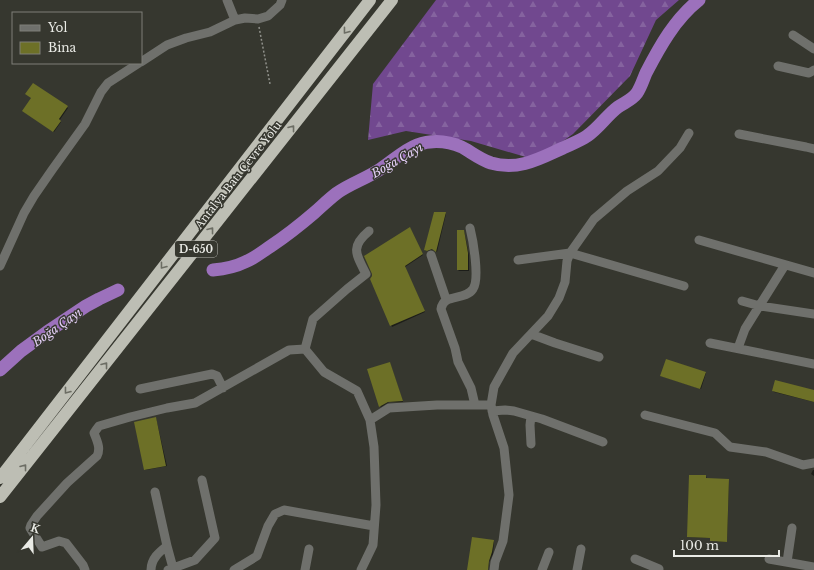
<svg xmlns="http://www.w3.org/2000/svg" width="814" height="570" font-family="'Libre Baskerville',serif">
	<defs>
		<pattern id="forest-firs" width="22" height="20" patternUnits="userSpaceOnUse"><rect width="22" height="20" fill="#71488f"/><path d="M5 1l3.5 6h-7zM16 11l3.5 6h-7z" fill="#85639f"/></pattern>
	</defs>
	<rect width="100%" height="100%" fill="#36372f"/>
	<path fill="url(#forest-firs)" d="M436 0H679L656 20 630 76 573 134 536 160 471 141 406 131 368 140 373 84Z"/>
	<path fill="#0007" d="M33 84 68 108 59 121 61 122 54 132 23 111 32 98Z
		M446 213V214L437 252 433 249 428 251H426L425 250Z
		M410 228 423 255 405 267 425 312 392 327 371 279Z
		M464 231 469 255V271H459L458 270Z
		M390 363 403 402H389L381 407 368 369Z
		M705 373H706L701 389 661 376Z
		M773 391H814V402L774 392Z
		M156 418 167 466 146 470H145Z
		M813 470H814V476L811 474Z
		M706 476 707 479 729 481 727 542 711 541V538L688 537Z
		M493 541 494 542 493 554 489 562 488 570H468Z"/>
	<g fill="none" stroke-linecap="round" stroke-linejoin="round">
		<path stroke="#9c71bc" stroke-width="13" d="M213 270C224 269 235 267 245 262 255 258 262 252 271 246 286 236 300 225 314 213 322 206 329 199 337 193 351 183 368 178 382 168 394 160 404 150 417 145 433 139 453 141 467 150 475 155 482 160 491 163 518 171 539 159 563 148 571 144 580 141 587 136 599 128 607 115 618 107 625 102 632 100 637 93 641 87 643 80 646 73 660 46 675 19 699 0
			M0 370 21 351 47 332 86 306 99 299 118 290"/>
	</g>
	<path fill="#6d7027" d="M33 83 68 106 59 119 61 121 53 132 22 111 31 98 25 94Z
		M434 212H446L436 252 432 249 427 251 424 250Z
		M410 227 423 254 405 266 425 311 390 326 370 279 372 276V274L364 256Z
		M457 230H464L468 253V270H457Z
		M666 359 706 372 700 389 660 376Z
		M390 362 403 401 388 402 379 407 367 369Z
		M775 380 814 390V402L772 391Z
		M156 417 166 466 144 470 134 422Z
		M689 475H706V478L729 479 727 542 710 541V538L687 537Z
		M472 537 494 540 492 552 489 561 488 570H467Z"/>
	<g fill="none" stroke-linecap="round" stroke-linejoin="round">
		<path stroke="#90918b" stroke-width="1.5" stroke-dasharray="2 2" stroke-linecap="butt" d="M259 27 270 84"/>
		<path stroke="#6f706c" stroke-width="9" d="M227 0 235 20
			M793 35 814 49
			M141 62 167 45 186 38 210 32 235 20 245 18 258 19 268 16 280 5 282 0
			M778 66 809 73 814 70
			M739 134 806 147 814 149
			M470 228C473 240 480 279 473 289 465 301 443 293 441 309L455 348 458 362 471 388 475 405
			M699 240 814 273
			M431 255 446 299
			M518 260 570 253 684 286
			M0 266 24 213 34 196 52 170 85 124 101 92 108 83 139 63
			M742 301 760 306 814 314
			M531 334 555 343 599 357
			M710 343 814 364
			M738 348 745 329 785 265
			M305 349 313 319 347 289 366 274C356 254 350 247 369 231
			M140 389 212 374 217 376 223 388
			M492 411 505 410 514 411 542 419 603 442
			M645 415 715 433 730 447 766 452 803 465 814 463
			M370 420 389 408 437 405H491
			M531 444 530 425 531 416
			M155 492 167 546
			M635 559 659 569 658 570
			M769 559 814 567
			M787 562 792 528
			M85 570 83 565 66 543 59 541 42 547 30 528 31 525 37 516 67 483 97 456C101 448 97 441 94 433L96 430 99 426 130 417 167 408 195 403 289 350 305 349 324 372 357 391 370 420 374 447 376 505 373 545 361 570
			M151 570C151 559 159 552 167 546L173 568
			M168 570 195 560 215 538 202 480
			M234 570 257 556 268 526 275 514 284 510 374 526
			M305 570 309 549
			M494 570 495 562 503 541 509 495 504 448 493 415 491 405 494 387 513 353 548 316 559 298 565 282 567 261 570 253 594 219 627 191 658 171 680 148 689 133
			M542 570 549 552
			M577 570 581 549"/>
		<path stroke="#bdbeb4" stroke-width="12" d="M0 478 370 0
			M0 497 392 0"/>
	</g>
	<defs><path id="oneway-chevron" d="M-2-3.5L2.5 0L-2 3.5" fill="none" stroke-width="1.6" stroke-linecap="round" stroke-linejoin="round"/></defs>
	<g stroke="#6c6d64">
		<use href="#oneway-chevron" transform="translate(346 31) rotate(128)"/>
		<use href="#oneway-chevron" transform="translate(292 128) rotate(-52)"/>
		<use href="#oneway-chevron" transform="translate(211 230) rotate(-52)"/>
		<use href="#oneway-chevron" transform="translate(163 266) rotate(128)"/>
		<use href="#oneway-chevron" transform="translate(105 365) rotate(-52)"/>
		<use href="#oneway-chevron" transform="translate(67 391) rotate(128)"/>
		<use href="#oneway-chevron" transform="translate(24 467) rotate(-52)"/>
	</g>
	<g text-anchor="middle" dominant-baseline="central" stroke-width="3" stroke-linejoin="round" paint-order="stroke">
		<rect fill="#36372f" stroke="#b4b5af" stroke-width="1" x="175" y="241" width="42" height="16" rx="3"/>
		<g font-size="10" font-weight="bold" fill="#eaebe6">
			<text x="196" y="249">D-650</text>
		</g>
		<g font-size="11" fill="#eaebe6" stroke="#36372f">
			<text transform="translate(238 175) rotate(-52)">Antalya Batı Çevre Yolu</text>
		</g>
		<g font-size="12" font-style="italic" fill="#e5d0f8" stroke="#36372f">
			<text transform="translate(397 160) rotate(-30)">Boğa Çayı</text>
			<text transform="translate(57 327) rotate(-35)">Boğa Çayı</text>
		</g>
	</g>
	<rect x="12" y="12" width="130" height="52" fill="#36372f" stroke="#7e7f78"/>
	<rect x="20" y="25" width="20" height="6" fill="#6f706c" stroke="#7e7f78"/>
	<text x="48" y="32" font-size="12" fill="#eaebe6">Yol</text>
	<rect x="20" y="42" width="20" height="12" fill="#6d7027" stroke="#7e7f78"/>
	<text x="48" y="52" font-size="12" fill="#eaebe6">Bina</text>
	<g transform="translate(32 538) rotate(19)" stroke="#36372f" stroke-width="3" paint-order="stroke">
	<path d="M0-3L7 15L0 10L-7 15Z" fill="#eaebe6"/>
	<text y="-6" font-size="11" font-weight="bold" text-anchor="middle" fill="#eaebe6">K</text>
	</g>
	<path d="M674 550v6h105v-6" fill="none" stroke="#eaebe6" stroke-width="2"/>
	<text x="680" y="550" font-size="12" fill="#eaebe6" stroke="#36372f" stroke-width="3" paint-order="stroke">100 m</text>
</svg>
